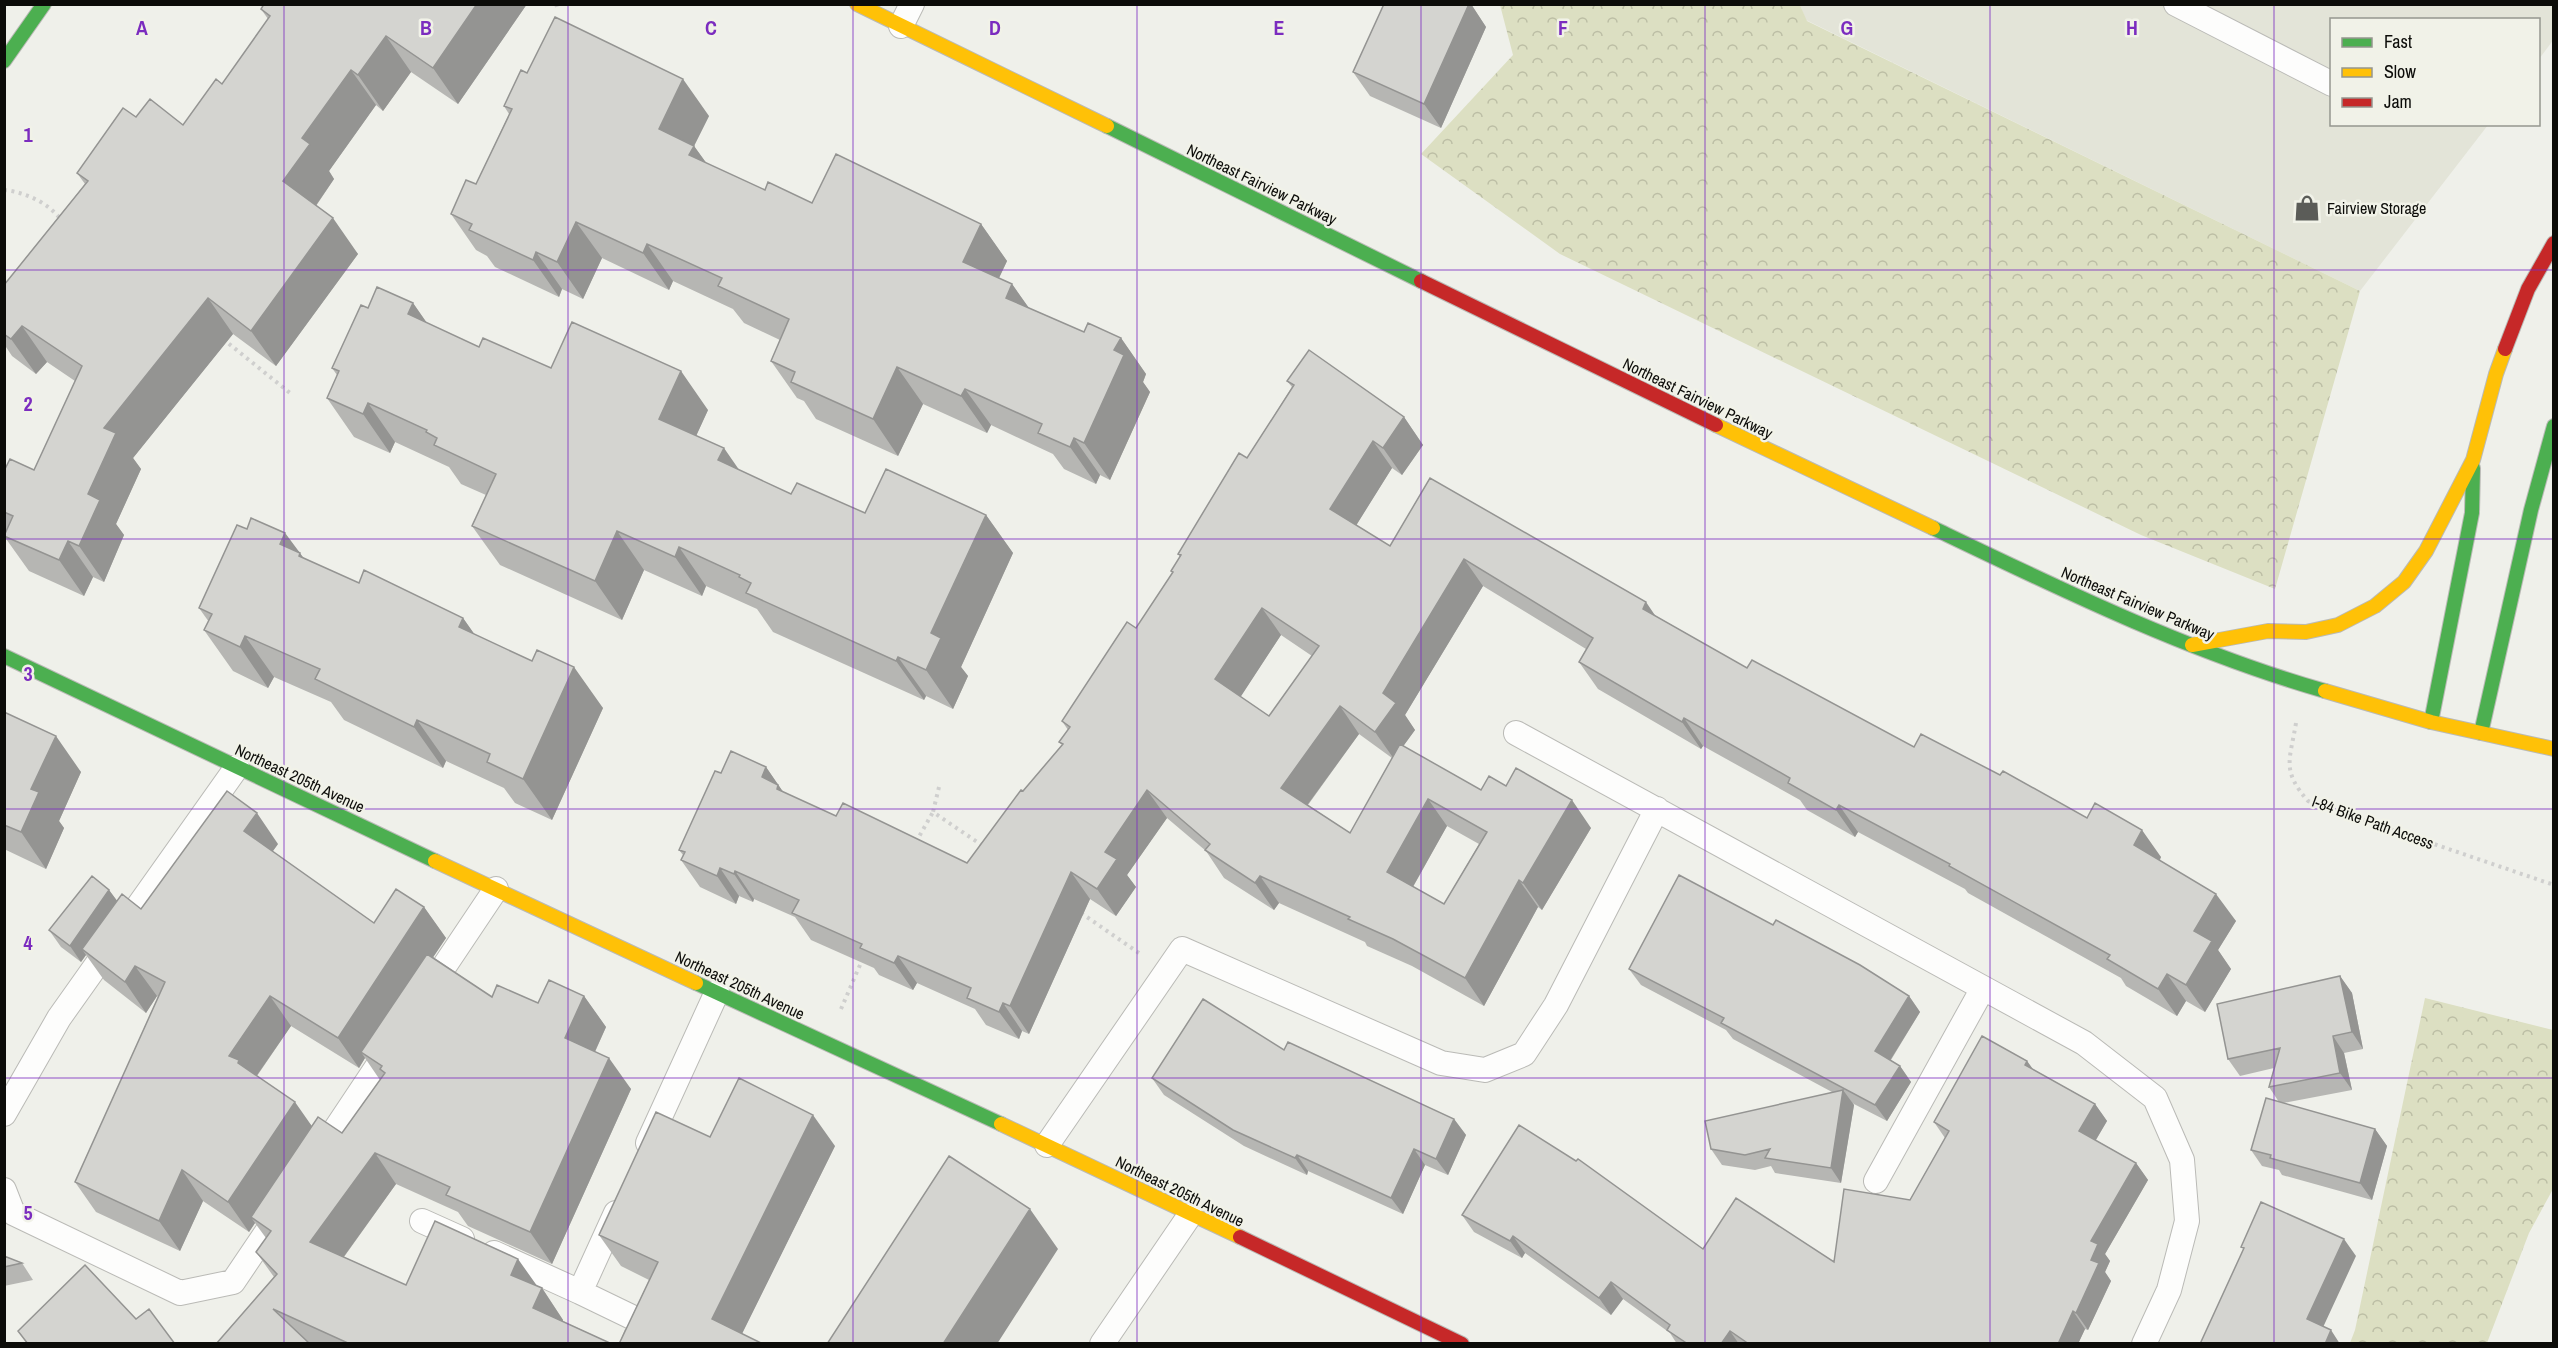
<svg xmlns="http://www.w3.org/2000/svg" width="2558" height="1348" font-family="'Archivo Narrow',sans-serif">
	<defs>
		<pattern id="forest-crowns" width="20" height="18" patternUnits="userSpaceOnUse" patternTransform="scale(1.5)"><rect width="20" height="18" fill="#dcdfc2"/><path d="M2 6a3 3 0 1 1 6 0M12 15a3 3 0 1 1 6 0" fill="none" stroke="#bcbea5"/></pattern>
	</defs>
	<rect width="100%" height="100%" fill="#eff0ea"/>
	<path fill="#e3e4d8" d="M2553 4 2554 39 2539 59 2538 20H2332V124L2488 125 2360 291 1806 20 1800 5Z"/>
	<path fill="url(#forest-crowns)" d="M1500 5H1800L1807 21 2360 291 2275 589 2141 535 1560 254 1421 154 1513 55Z
		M2425 998 2553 1030V1189L2529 1233 2487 1343H2350L2355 1330Z"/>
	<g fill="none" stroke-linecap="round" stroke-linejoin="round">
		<g stroke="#babab6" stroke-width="26">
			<path id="lane" d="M2176 4 2332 84
				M901 26 912 4
				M1516 733 2084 1043 2155 1098 2182 1160 2187 1221 2169 1290 2144 1344
				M427 992 496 889
				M4 1114 59 1018 237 767
				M648 1143 717 992
				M1047 1145 1182 949 1441 1063 1485 1070 1524 1054 1556 1005 1657 809
				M317 1157 393 1043
				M1876 1181 1983 988
				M4 1190 13 1213 180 1293 233 1282 283 1208
				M422 1221 462 1239
				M494 1253 580 1292 616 1213
				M580 1292 642 1322 633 1344
				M1102 1344 1190 1215"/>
		</g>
		<g stroke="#babab6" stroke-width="16">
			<path id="fast" d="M4 61 44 4
				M1107 126 1421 281
				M1933 528C2060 589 2189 652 2325 691
				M4 656 435 861
				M2431 722 2472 513 2473 468
				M2481 733 2531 510 2554 426
				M696 983 1001 1124"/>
		</g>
		<g stroke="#babab6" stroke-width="16">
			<path id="slow" d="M857 4 1107 126
				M1716 425 1933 528
				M2192 645 2268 631 2306 632 2338 625 2375 606 2404 582 2426 551 2473 460 2496 374 2505 349
				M2325 691 2431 722 2554 749
				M435 861 696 983
				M1001 1124 1240 1237"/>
		</g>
		<g stroke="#babab6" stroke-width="16">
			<path id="jam" d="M1421 281 1716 425
				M2505 349 2528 289 2554 243
				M1240 1237 1462 1344"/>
		</g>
		<path stroke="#cfcfce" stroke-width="4" stroke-dasharray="3 4.5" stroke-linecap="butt" d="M556 4 558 10
			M4 190C25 192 49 203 61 220
			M223 339 290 393
			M2296 723C2290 760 2281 770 2308 801L2554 885
			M939 787 933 812 983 846
			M916 842 933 812
			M1081 913 1139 953
			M841 1009 863 958"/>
		<use href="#lane" stroke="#fdfdfc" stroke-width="24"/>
		<use href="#fast" stroke="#4caf50" stroke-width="14"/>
		<use href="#slow" stroke="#ffc107" stroke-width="14"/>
		<use href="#jam" stroke="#c62828" stroke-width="14"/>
	</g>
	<path fill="#b6b6b3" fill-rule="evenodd" d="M264 4H527L458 104 411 72 383 111 376 105 329 171 334 179 316 206 358 254 276 366 233 334 133 458 141 469 116 524 124 535 104 582 93 577 84 596 29 571 4 536 6 531 4 528V471L34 470 75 381 47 362 36 374 12 356 4 344V285L85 184 77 173 136 117 183 125 222 84 268 19 261 9Z
		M1384 4H1471L1486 27 1441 128 1370 96 1353 72Z
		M527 73 709 116 694 146 707 164 765 190 812 203 981 224 1007 261 999 278 1012 284 1029 308 1084 332 1121 338 1146 374 1143 382 1150 392 1110 480 1100 475 1096 484 1064 469 1053 454 991 425 987 433 923 404 898 456 816 419 804 401 797 398 771 361 780 340 744 323 733 309 673 281 669 290 602 258 583 299 562 289 559 297 495 267 487 256 476 250 451 214 476 184 509 114 504 106Z
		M413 303 427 323 479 347 551 368 708 410 696 436 739 470 791 494 865 513 986 515 1013 553 961 667 968 676 953 709 926 696 924 700 773 632 757 609 706 586 702 596 644 570 622 620 500 565 472 526 486 495 461 484 449 467 395 442 390 453 354 437 327 398 337 375 332 368 368 308Z
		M1287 381 1404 417 1423 445 1402 475 1392 468 1356 525 1390 546 1430 478 1656 616 1747 668 1914 747 2000 775 2087 818 2161 857 2160 860 2236 921 2218 950 2231 969 2205 1012 2186 1001 2177 1016 2126 986 2121 978 1968 893 1965 889 1858 832 1855 837 1807 810 1800 800 1703 746 1701 749 1598 689 1579 662 1586 649 1483 586 1405 715 1415 730 1403 746 1481 790 1506 786 1591 828 1542 910 1538 907 1484 1006 1412 966 1367 946 1365 942 1279 903 1274 910 1224 878 1206 851 1167 818 1127 875 1136 887 1116 916 1090 899 1029 1034 1022 1031 1019 1039 986 1025 975 1009 917 983 913 990 879 975 874 968 811 940 795 917 754 899 753 902 739 896 736 904 700 887 681 860 683 855 679 850 721 773 766 767 783 792 836 816 967 863 1023 791 1062 745 1059 742 1068 730 1062 721 1136 628 1172 573 1171 571 1180 557 1178 554 1247 458 1292 387ZM1281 635 1312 656 1269 716 1240 697ZM1359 734 1392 758 1350 833 1308 805ZM1447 826 1479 844 1444 904 1413 887Z
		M247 529 285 533 303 558 359 583 463 618 474 634 603 708 552 820 515 803 504 788 446 761 443 768 344 720 331 702 274 677 268 688 233 671 204 630 209 622 199 608Z
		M4 712 81 772 59 821 64 828 46 869 4 849Z
		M278 844 272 852 374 923 424 907 446 938 433 957 492 997 538 1003 584 996 606 1027 595 1052 631 1089 552 1264 468 1226 458 1212 396 1184 344 1257 406 1285 538 1287 542 1288 563 1320V1321L612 1344H216L274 1277 256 1252 266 1238 255 1223 249 1232 203 1201 180 1251 96 1212 75 1182 158 997 157 996 146 1013 104 980 86 955 81 962 61 947 49 930 109 890 117 901 141 909ZM291 1026 359 1068 365 1058 380 1080 342 1133 312 1126 257 1076Z
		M1629 969 1909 996 1920 1012 1891 1060 1900 1066 1911 1082 1887 1121 1852 1103 1854 1105 1841 1183 1775 1173 1771 1166 1755 1170 1722 1165 1711 1149 1832 1092 1733 1039 1726 1030 1641 985Z
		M2340 976 2352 993 2363 1049 2344 1053 2352 1090 2283 1103 2375 1129 2387 1146 2372 1200 2282 1175 2279 1170 2262 1166 2251 1150 2279 1102 2269 1087 2274 1068 2240 1076 2228 1059Z
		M1284 1050 1454 1119 1466 1135 1448 1175 1425 1165 1403 1214 1308 1171 1307 1175 1244 1146 1164 1095 1152 1078Z
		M2027 1061 2033 1069 2095 1104 2107 1121 2096 1140 2136 1163 2148 1180 2105 1254 2110 1261 2105 1272 2111 1281 2088 1330 2085 1329 2078 1344H1677L1670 1333 1623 1299 1611 1315 1525 1253 1522 1258 1474 1232 1462 1215 1703 1249 1834 1262 1910 1200 1945 1138 1934 1122Z
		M710 1137 835 1146 742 1333 619 1344 649 1280 621 1266 599 1235Z
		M4 1256 22 1263 33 1280 4 1286Z"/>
	<path fill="#949492" d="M477 4H527L458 104 433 68Z
		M1469 4H1471L1486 27 1441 128 1424 104Z
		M386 36 411 72 383 111 358 75Z
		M351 70 376 105 329 171 334 179 308 217 283 181 302 138Z
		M683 79 709 116 694 146 720 182 659 129Z
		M333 218 358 254 276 366 251 331Z
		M576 222 602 258 583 299 557 262Z
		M981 224 1007 261 989 299 963 262Z
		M647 244 673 281 669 290 643 253Z
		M536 252 562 289 559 297 533 260Z
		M1012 284 1038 321 1006 298Z
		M208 298 233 334 133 458 141 469 116 524 124 535 104 582 79 546 88 494 104 428Z
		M413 303 440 342 408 314Z
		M22 326 47 362 36 374 11 339Z
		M1121 338 1146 374 1143 382 1150 392 1110 480 1084 443 1114 350Z
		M897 367 923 404 898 456 873 419Z
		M681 371 708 410 686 458 659 419Z
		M965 389 991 425 987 433 961 396Z
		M368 403 395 442 390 453 363 414Z
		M1404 417 1423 445 1402 475 1383 448Z
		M1074 438 1100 475 1096 484 1070 447Z
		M1373 441 1392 468 1349 537 1330 509Z
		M724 448 751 487 718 460Z
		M986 515 1013 553 961 667 968 676 953 709 926 670 931 633Z
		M617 531 644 570 622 620 595 581Z
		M285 533 300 553 329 594 280 544Z
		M68 541 93 577 84 596 59 560Z
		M679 547 706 586 702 596 675 557Z
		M1464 559 1483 586 1405 715 1415 730 1394 759 1375 732 1383 693Z
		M1646 602 1665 630 1643 609Z
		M1262 608 1281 635 1234 707 1215 679Z
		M463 618 492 659 459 627Z
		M245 636 274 677 268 688 240 647Z
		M898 657 926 696 924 700 896 661Z
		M574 667 603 708 552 820 523 779Z
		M1340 706 1359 734 1300 815 1281 788Z
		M1684 718 1703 746 1701 749 1682 722Z
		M417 720 446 761 443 768 414 727Z
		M56 736 81 772 59 821 64 828 46 869 21 832 31 789Z
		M766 767 797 812 762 777Z
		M1147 790 1167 818 1127 875 1136 887 1116 916 1097 889 1105 852Z
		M1428 799 1447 826 1406 899 1387 872Z
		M1572 800 1591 828 1542 910 1523 883Z
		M1839 805 1858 832 1855 837 1836 810Z
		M257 813 278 844 265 862 244 831Z
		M2142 830 2161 857 2153 872 2134 845Z
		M720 868 739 896 736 904 717 876Z
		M735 871 754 899 753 902 734 874Z
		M1071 872 1090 899 1029 1034 1010 1006Z
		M1260 876 1279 903 1274 910 1255 883Z
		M1519 880 1538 907 1484 1006 1465 978Z
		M109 890 121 906 82 949 86 955 81 962 70 946Z
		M2216 894 2236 921 2218 950 2231 969 2205 1012 2186 985 2194 931Z
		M424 907 446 938 367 1056 361 1052 365 1058 359 1068 338 1038Z
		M898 956 917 983 913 990 894 963Z
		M135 966 157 996 146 1013 125 982Z
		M2167 974 2186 1001 2177 1016 2158 989Z
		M2340 976 2352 993 2363 1049 2352 1032Z
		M270 996 291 1026 253 1081 229 1056Z
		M584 996 606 1027 587 1069 565 1038Z
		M1909 996 1920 1012 1886 1067 1875 1051Z
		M1003 1003 1022 1031 1019 1039 999 1012Z
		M2333 1036 2344 1053 2352 1090 2340 1073Z
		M609 1058 631 1089 552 1264 530 1232Z
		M2027 1061 2039 1078 2025 1065Z
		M1900 1066 1911 1082 1887 1121 1875 1105Z
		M1843 1090 1854 1105 1841 1183 1831 1168Z
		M295 1102 316 1132 251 1217 255 1223 249 1232 228 1202Z
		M2095 1104 2107 1121 2091 1148 2079 1131Z
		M813 1115 835 1146 737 1344 712 1319Z
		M1454 1119 1466 1135 1448 1175 1436 1159Z
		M2375 1129 2387 1146 2372 1200 2360 1183Z
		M1414 1149 1425 1165 1403 1214 1391 1198Z
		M375 1153 396 1184 332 1273 310 1242Z
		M1297 1155 1308 1171 1307 1175 1295 1158Z
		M2136 1163 2148 1180 2105 1254 2110 1261 2105 1272 2111 1281 2088 1330 2076 1313 2091 1241Z
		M182 1170 203 1201 180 1251 159 1221Z
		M1030 1209 1058 1249 997 1344H943Z
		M1513 1236 1525 1253 1522 1258 1510 1241Z
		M2344 1239 2356 1256 2319 1336 2307 1319Z
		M518 1259 540 1290 511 1275Z
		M1611 1282 1623 1299 1611 1315 1599 1298Z
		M542 1288 563 1320 555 1339 533 1308Z
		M2073 1311 2085 1329 2078 1344H2058Z
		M2331 1330 2340 1344H2325Z
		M1730 1331 1739 1344H1721Z"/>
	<path fill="#d4d4d0" stroke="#949492" stroke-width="1.5" fill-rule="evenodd" d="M264 4H477L433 68 386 36 358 75 351 70 302 138 310 144 283 181 333 218 251 331 208 298 104 428 116 433 88 494 100 500 79 546 68 541 59 560 4 536 13 516 4 512V471L10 459 34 470 82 366 22 326 11 339 4 334V285L88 181 77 173 123 108 136 117 150 99 183 125 216 79 222 84 270 16 261 9Z
		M1384 4H1469L1424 104 1353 72Z
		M555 17 683 79 659 129 694 146 689 155 765 190 768 182 812 203 836 154 981 224 963 262 1012 284 1006 298 1084 332 1088 323 1121 338 1114 350 1124 355 1084 443 1074 438 1070 447 1038 433 1042 424 965 389 961 396 897 367 873 419 791 382 795 372 771 361 789 319 718 286 722 278 647 244 643 253 576 222 557 262 536 252 533 260 469 230 472 224 451 214 466 180 476 184 512 109 504 106 521 70 527 73Z
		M377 287 413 303 408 314 479 347 483 338 551 368 572 322 681 371 659 419 724 448 718 460 791 494 797 483 865 513 886 469 986 515 931 633 941 638 926 670 898 657 896 661 746 593 751 583 739 577 740 575 679 547 675 557 617 531 595 581 472 526 496 474 434 445 437 438 426 432 427 430 368 403 363 414 327 398 339 371 332 368 361 305 368 308Z
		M1309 350 1404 417 1383 448 1373 441 1330 509 1390 546 1430 478 1646 602 1643 609 1747 668 1752 660 1914 747 1921 734 2000 775 2003 771 2087 818 2095 803 2142 830 2134 845 2216 894 2194 931 2212 941 2186 985 2167 974 2158 989 2107 959 2110 955 1949 866 1950 864 1839 805 1836 810 1788 783 1790 778 1684 718 1682 722 1579 662 1593 638 1464 559 1383 693 1396 703 1375 732 1340 706 1281 788 1350 833 1400 744 1481 790 1489 776 1506 786 1516 768 1572 800 1523 883 1519 880 1465 978 1393 939 1348 919 1350 917 1260 876 1255 883 1205 850 1210 844 1147 790 1105 852 1117 859 1097 889 1071 872 1010 1006 1003 1003 999 1012 967 998 971 988 898 956 894 963 860 948 862 944 792 913 799 900 735 871 734 874 720 868 717 876 681 860 685 852 679 850 715 771 721 773 731 751 766 767 762 777 778 785 777 789 836 816 843 803 967 863 1021 790 1023 791 1063 744 1059 742 1070 727 1062 721 1127 622 1136 628 1173 572 1171 571 1181 555 1178 554 1239 453 1247 458 1294 385 1287 381ZM1262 608 1319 646 1269 716 1215 679ZM1428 799 1487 832 1444 904 1387 872Z
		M251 518 285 533 280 544 300 553 299 556 359 583 364 570 463 618 459 627 532 661 537 650 574 667 523 779 487 762 490 754 417 720 414 727 315 679 320 669 245 636 240 647 204 630 212 614 199 608 237 525 247 529Z
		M4 712 56 736 31 789 39 792 21 832 4 825Z
		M227 791 257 813 244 831 374 923 396 889 424 907 338 1038 270 996 229 1056 239 1060 238 1063 295 1102 228 1202 182 1170 159 1221 75 1182 165 982 135 966 125 982 82 949 122 894 141 909Z
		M1679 875 1773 925 1776 920 1860 965 1909 996 1875 1051 1900 1066 1875 1105 1721 1023 1724 1018 1629 969Z
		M92 876 109 890 70 946 49 930Z
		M427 954 492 997 497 985 538 1003 549 980 584 996 565 1038 609 1058 530 1232 446 1195 450 1187 375 1153 310 1242 406 1285 435 1221 518 1259 511 1275 542 1288 533 1308 612 1344H350L273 1309 310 1344H216L277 1274 256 1252 271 1231 251 1217 318 1117 342 1133 385 1073 380 1069 382 1066 361 1052Z
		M2340 976 2352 1032 2333 1036 2340 1073 2269 1087 2280 1048 2228 1059 2217 1004Z
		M1203 999 1284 1050 1288 1042 1454 1119 1436 1159 1414 1149 1391 1198 1297 1155 1295 1158 1233 1130 1152 1078Z
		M1982 1036 2027 1061 2025 1065 2095 1104 2079 1131 2136 1163 2091 1241 2098 1244 2091 1260 2099 1263 2076 1313 2073 1311 2058 1344H1749L1730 1331 1721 1344H1688L1667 1330 1670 1325 1611 1282 1599 1298 1513 1236 1510 1241 1462 1215 1519 1125 1576 1161 1578 1159 1703 1249 1736 1198 1834 1262 1844 1189 1910 1200 1949 1131 1934 1122Z
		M739 1078 813 1115 712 1319 763 1344H619L658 1262 599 1235 656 1112 710 1137Z
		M1843 1090 1831 1168 1765 1158 1770 1149 1745 1155 1711 1149 1705 1121Z
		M2266 1098 2375 1129 2360 1183 2270 1158 2271 1155 2251 1150Z
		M949 1156 1030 1209 943 1344H827Z
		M2261 1202 2344 1239 2307 1319 2331 1330 2325 1344H2200L2244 1248 2241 1247Z
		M4 1256 22 1263 4 1267Z
		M85 1265 136 1319 149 1309 175 1344H28L18 1331Z"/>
	<path fill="none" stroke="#7b2cbf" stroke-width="1.5" stroke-opacity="0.55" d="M284 4V1344M568 4V1344M853 4V1344M1137 4V1344M1421 4V1344M1705 4V1344M1990 4V1344M2274 4V1344M4 270H2554M4 539H2554M4 809H2554M4 1078H2554"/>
	<defs>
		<g id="shop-bare" transform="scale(2.07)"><path d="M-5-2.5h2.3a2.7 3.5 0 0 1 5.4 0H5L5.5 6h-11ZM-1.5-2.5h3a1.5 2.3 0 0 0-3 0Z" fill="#5b5c58" stroke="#f1f2e8" stroke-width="2.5" paint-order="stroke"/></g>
	</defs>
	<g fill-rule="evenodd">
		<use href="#shop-bare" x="2307" y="208"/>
	</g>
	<g text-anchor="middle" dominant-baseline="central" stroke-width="5" stroke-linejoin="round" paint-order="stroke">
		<g font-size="16" fill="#0c0c09" stroke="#f1f2e8">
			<text transform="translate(1262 184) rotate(26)">Northeast Fairview Parkway</text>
			<text transform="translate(1698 398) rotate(26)">Northeast Fairview Parkway</text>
			<text transform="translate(2138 603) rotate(23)">Northeast Fairview Parkway</text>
			<text transform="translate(300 778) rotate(25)">Northeast 205th Avenue</text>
			<text transform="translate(2373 822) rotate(20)">I-84 Bike Path Access</text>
			<text transform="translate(740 985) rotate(25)">Northeast 205th Avenue</text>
			<text transform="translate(1180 1191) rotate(26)">Northeast 205th Avenue</text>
		</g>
		<g font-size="16" fill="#0c0c09" stroke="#f1f2e8" text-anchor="start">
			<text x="2327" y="208">Fairview Storage</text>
		</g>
	</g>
	<g font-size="20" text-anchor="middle" font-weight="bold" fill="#7b2cbf" stroke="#f1f2e8" stroke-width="5" stroke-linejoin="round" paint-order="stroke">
		<text x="142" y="35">A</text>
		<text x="426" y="35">B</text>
		<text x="711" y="35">C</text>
		<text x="995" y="35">D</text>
		<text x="1279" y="35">E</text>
		<text x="1563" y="35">F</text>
		<text x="1847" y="35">G</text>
		<text x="2132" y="35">H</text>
		<text x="28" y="142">1</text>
		<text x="28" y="411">2</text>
		<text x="28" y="681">3</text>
		<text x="28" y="950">4</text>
		<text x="28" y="1220">5</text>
	</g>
	<rect width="2558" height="1348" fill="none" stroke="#0c0c09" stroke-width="12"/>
	<rect x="2330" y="18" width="210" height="108" fill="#f1f2e8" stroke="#95968f" stroke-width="1.5"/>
	<rect x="2342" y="38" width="30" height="9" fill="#4caf50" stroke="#95968f" stroke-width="1.5"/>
	<text x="2384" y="48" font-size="18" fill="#0c0c09">Fast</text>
	<rect x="2342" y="68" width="30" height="9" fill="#ffc107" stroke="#95968f" stroke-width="1.5"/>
	<text x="2384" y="78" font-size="18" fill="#0c0c09">Slow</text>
	<rect x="2342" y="98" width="30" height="9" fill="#c62828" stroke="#95968f" stroke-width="1.5"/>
	<text x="2384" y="108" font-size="18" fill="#0c0c09">Jam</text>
</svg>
